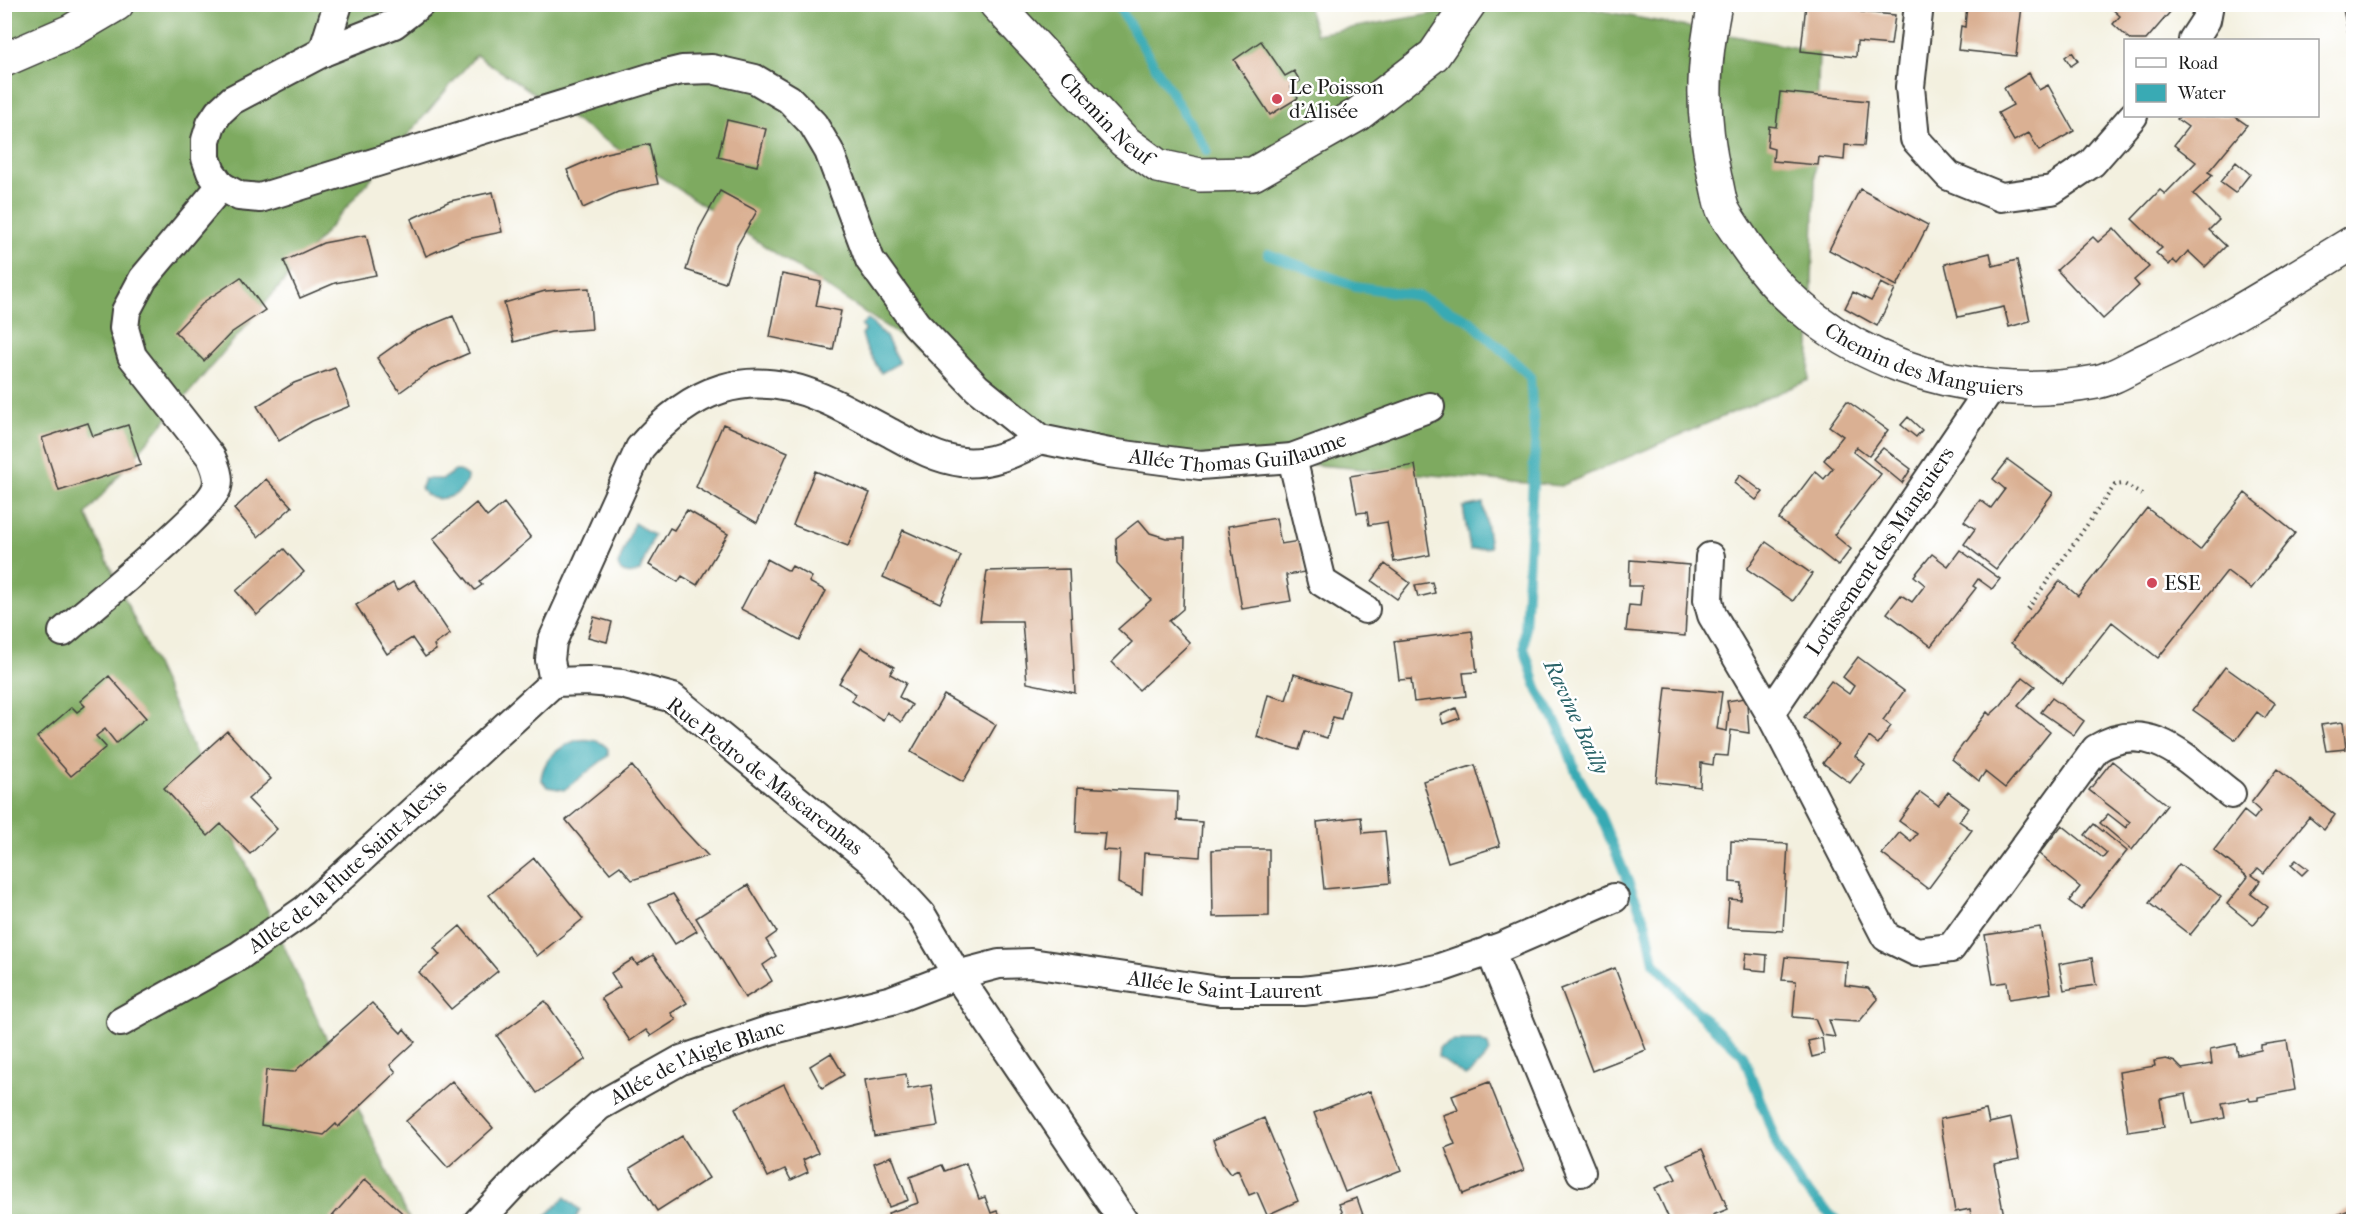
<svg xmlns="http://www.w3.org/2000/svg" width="2358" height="1226" font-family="'IM FELL French Canon',serif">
	<rect width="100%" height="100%" fill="#fff"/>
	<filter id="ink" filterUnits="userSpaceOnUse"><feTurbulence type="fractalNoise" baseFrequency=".0167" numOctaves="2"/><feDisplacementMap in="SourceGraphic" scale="12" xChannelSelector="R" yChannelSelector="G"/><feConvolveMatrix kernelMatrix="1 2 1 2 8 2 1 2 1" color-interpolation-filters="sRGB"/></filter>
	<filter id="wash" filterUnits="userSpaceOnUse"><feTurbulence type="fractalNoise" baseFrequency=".008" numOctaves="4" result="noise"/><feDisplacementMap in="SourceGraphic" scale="24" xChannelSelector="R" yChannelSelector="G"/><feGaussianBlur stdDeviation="1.35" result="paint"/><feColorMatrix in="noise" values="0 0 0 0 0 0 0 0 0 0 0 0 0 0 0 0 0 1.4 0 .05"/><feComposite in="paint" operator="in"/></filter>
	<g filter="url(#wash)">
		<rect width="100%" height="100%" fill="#f3f0df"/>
		<path fill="#7eaa61" stroke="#4d633e" stroke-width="1.5" d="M1307 4 1316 34 1483 5 1566 4 1819 52 1809 380 1561 486 1062 443 476 55 86 514 410 1221 5 1222V5Z"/>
		<path fill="#39aab4" stroke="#2a6368" stroke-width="1.5" d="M868 319 886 337 899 363 881 373 866 348 862 334 865 330 861 325Z
			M455 471H460L467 476C468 497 428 509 421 487L424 479H443Z
			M1483 503 1490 547 1470 550 1463 507Z
			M634 523 654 535 640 571C633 575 620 575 618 565Z
			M577 740C588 739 601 739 608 749V756L564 790 547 787 541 779C543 758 559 747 577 740Z
			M1452 1041H1481L1488 1045 1490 1052 1470 1074 1465 1076 1438 1057 1439 1048Z
			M565 1197 580 1210 575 1220 541 1221Z"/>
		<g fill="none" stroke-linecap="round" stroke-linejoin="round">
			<path stroke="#39aab4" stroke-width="10" d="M1117 4 1207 151
				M1268 254 1355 286 1418 296 1469 320 1530 376 1535 444 1524 648 1538 691 1560 729 1576 772 1600 815 1646 924 1654 962 1698 1013 1743 1055 1780 1152 1801 1186 1838 1222"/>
		</g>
		<g id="blocks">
			<path fill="#dab093" d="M1806 4H1862L1861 12 1895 15 1891 45 1857 42 1856 57 1801 51Z
				M2099 4H2177L2146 40H2131L2127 37 2113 24 2120 16 2108 5 2104 9Z
				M2342 4H2354V42L2350 43Z
				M1967 5 2022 6 2016 56 1958 50 1961 26 1965 27Z
				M1261 41 1285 76 1294 71 1300 81 1291 87 1298 98 1270 115 1234 60Z
				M2072 52 2078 61 2071 66 2065 57Z
				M2029 73 2039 90 2048 85 2074 131 2039 151 2029 133 2014 141 1998 113 2013 105 2004 88Z
				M1780 92 1868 101 1864 146 1845 145 1844 160 1819 157 1818 165 1773 161 1774 149 1767 147 1769 126 1776 127Z
				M2180 116H2234L2247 125 2208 172 2213 175 2193 194 2219 220 2209 230 2226 246 2205 267 2188 251 2177 264 2173 260 2169 265 2156 253 2162 248 2132 219 2160 190 2165 194 2196 162 2174 145 2188 127 2177 119Z
				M727 120 766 129 757 166 718 157Z
				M649 144 658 184 618 192 583 208 567 170 606 153Z
				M2236 162 2250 174 2235 193 2220 182Z
				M1860 189 1928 225 1897 286 1829 250Z
				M720 191 757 211 737 246 725 283 686 270 699 229Z
				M493 192 502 232 462 240 426 256 411 219 450 201Z
				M2114 228 2149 267 2134 280 2139 286 2103 319 2057 270 2093 237 2098 242Z
				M366 235 376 275 335 283 300 298 284 261 323 243Z
				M1990 253 1993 266 2017 260 2030 321 2009 327 2004 307 1958 317 1945 264Z
				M782 274 821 282 816 306 841 311 833 350 770 337Z
				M241 277 265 310 231 333 204 361 175 332 205 301Z
				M1881 283 1895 290 1877 326 1845 308 1853 292 1871 301Z
				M589 288 592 329 551 332 514 342 504 303 545 291Z
				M453 316 469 353 432 369 400 392 377 358 412 333Z
				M335 368 350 406 312 421 279 441 257 406 294 383Z
				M1847 401 1888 430 1869 456 1857 447 1853 452 1881 474 1834 535 1851 549 1838 566 1779 519 1815 471 1824 479 1833 468 1824 460 1843 436 1829 426Z
				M1908 417 1922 430 1916 437 1901 425Z
				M88 423 93 436 128 425 141 465 59 491 42 438Z
				M723 424 788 452 757 523 696 487Z
				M1883 448 1911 469 1902 483 1873 459Z
				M2008 460 2053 493 1996 569 1964 544 1975 529 1964 521 1980 500 1991 508 2005 489 1993 479Z
				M1415 465 1430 555 1394 562 1387 522 1369 525 1367 512 1357 513 1350 476Z
				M815 471 870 493 848 546 793 525Z
				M1740 475 1763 492 1756 500 1734 483Z
				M266 479 292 507 258 537 234 509Z
				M2245 493 2295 533 2251 589 2227 571 2158 658 2112 622 2063 684 2011 643 2060 581 2078 596 2147 508 2200 550Z
				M476 503 487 517 504 503 531 538 479 582 482 585 475 590 433 539Z
				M687 510 728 534 697 585 682 576 678 582 649 565 670 528 674 530Z
				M1276 518 1281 544 1299 541 1305 572 1286 575 1291 601 1242 609 1228 526Z
				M1139 520 1150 533 1166 538H1185L1183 609 1169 621 1190 643 1139 690 1112 662 1132 642 1118 629 1151 600 1117 563 1116 538Z
				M903 530 961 556 940 603 883 577Z
				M1766 542 1812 574 1793 601 1747 569Z
				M284 549 304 572 257 615 236 591Z
				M1960 550 2000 579 1992 589 1978 579 1973 586 1976 588 1931 646 1887 613 1901 595 1912 602 1925 585 1914 576 1932 554 1948 566Z
				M767 559 789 571 792 566 812 577 809 582 826 591 800 640 741 609Z
				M1630 560 1689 565 1685 636 1626 631 1629 605 1640 606 1642 586H1629Z
				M1385 564 1410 583 1397 599 1372 581Z
				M1069 569 1075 693 1027 683 1022 621H980L987 571Z
				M414 580 450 634 434 645 436 650 425 657 412 638 387 654 356 605 393 583 397 591Z
				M1432 582 1435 593 1418 597 1415 585Z
				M594 617 612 622 607 642 588 637Z
				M1472 631 1477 672 1463 673 1466 696 1414 702 1411 679 1399 680 1394 641Z
				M861 647 894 667 890 674 906 683 899 697 912 705 901 722 887 712 883 720 852 701 856 694 839 683Z
				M1858 657 1904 691 1883 720 1891 726 1878 744 1869 737 1855 756 1865 764 1850 783 1823 763 1838 744 1804 717 1831 681 1849 694 1854 686 1843 677Z
				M2225 667 2275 703 2265 718 2257 712 2236 740 2193 710Z
				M1294 674 1349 691 1341 719 1333 717 1327 738 1305 731 1299 750 1257 737 1268 695 1286 700Z
				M109 676 146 718 116 743 105 729 96 736 106 747 71 776 37 737 72 707 77 712 85 706 80 701Z
				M2023 677 2035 686 2018 706 2050 732 2005 788 1985 772 1979 781 1952 759 1987 712 1990 715 2001 705Z
				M1666 687 1722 692 1717 729 1727 731 1729 711 1727 701 1745 698 1747 704 1749 733 1731 730 1728 756 1714 755 1713 765 1701 763 1700 787 1656 782Z
				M944 695 996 725 963 782 911 752Z
				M2052 698 2084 721 2074 735 2041 712Z
				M1456 708 1460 718 1443 724 1440 715Z
				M2343 722 2346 749 2326 751 2321 725Z
				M227 731 271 779 248 799 277 829 250 854 221 824 208 836 164 788Z
				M2112 761 2167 805 2132 850 2100 823 2108 814 2126 828 2130 822 2089 790Z
				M1475 765 1500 846 1448 862 1423 781Z
				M632 766 679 825 708 856 632 880 620 866 610 873 566 820Z
				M2277 769 2335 815 2324 830 2309 817 2264 873 2258 868 2252 875 2260 881 2251 894 2268 907 2253 925 2227 904 2248 877 2214 850 2244 811 2254 819 2260 811 2251 803Z
				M1078 787 1178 792 1177 820 1202 822 1200 857 1144 853 1142 894 1118 883 1120 851 1103 850 1105 833 1076 832Z
				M1920 792 1938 805 1948 792 1969 808 1959 821 1972 830 1928 889 1882 854 1900 832 1911 841 1917 834 1899 821Z
				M1361 817 1363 833 1385 831 1390 883 1324 889 1317 822Z
				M2094 824 2127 851 2081 910 2069 901 2080 887 2039 854 2062 825 2103 858 2107 853 2085 835Z
				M1731 841 1788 844 1783 931 1727 928 1729 899 1741 900 1742 883 1730 882Z
				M1228 849H1269V916L1213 917 1212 850Z
				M534 858 583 919 537 956 489 895Z
				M2296 860 2308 869 2302 875 2291 865Z
				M2179 864 2221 897 2190 935 2149 903Z
				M748 885 777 932 766 940 776 956 763 965 772 981 745 998 696 918Z
				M673 894 697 931 675 944 649 904Z
				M460 926 498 971 451 1009 419 972 440 955 434 948Z
				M2040 927 2051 993 2009 999 2007 982 1993 984 1985 935Z
				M1746 953 1767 955 1766 971 1744 969Z
				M653 955 687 1003 671 1013 676 1020 651 1036 646 1030 630 1041 601 998 620 987 611 973 633 959 637 965Z
				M1785 957 1847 962 1845 985 1868 988 1878 999 1859 1022 1829 1020 1835 1037 1822 1035 1815 1019 1793 1017 1796 981 1782 980Z
				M2092 958 2096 985 2064 990 2059 964Z
				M1615 968 1646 1050 1592 1071 1561 989Z
				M545 1001 586 1059 537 1093 497 1036Z
				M372 1003 401 1033 404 1029 415 1042 390 1065 396 1072 338 1127 336 1124 324 1135 261 1125 266 1070 294 1072Z
				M1822 1038 1824 1054 1812 1057 1808 1041Z
				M2287 1041 2295 1090 2258 1097V1100L2250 1101 2249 1098 2222 1103 2225 1118 2192 1124 2186 1094 2160 1099 2164 1127 2128 1132 2119 1072 2155 1066 2154 1061 2166 1059 2175 1062 2182 1069 2212 1064 2210 1049 2236 1044 2238 1055 2261 1050V1045Z
				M831 1053 844 1075 822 1088 810 1066Z
				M906 1074 908 1089 931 1085 938 1126 874 1136 865 1080Z
				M452 1081 493 1128 448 1168 406 1121Z
				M1489 1082 1524 1170 1463 1194 1445 1148 1455 1144 1443 1115 1458 1110 1452 1096Z
				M784 1084 818 1153 803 1160 808 1172 791 1180 785 1169 768 1177 735 1108Z
				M1370 1091 1401 1170 1345 1192 1314 1113Z
				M1986 1110 1989 1123 2011 1118 2019 1159 1994 1164 2005 1221H1972L1970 1209 1955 1212 1940 1119Z
				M1264 1118 1298 1201 1267 1215 1257 1192 1249 1195 1238 1170 1230 1174 1222 1163 1213 1140Z
				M682 1136 709 1178 657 1211 630 1168Z
				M1702 1149 1728 1209 1713 1215 1716 1221H1670L1655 1188 1676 1179 1668 1164Z
				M892 1156 908 1200 889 1207 874 1163Z
				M966 1163 979 1199 985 1197 991 1213 997 1211 1001 1221H891L888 1213 918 1203 910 1177 942 1165 945 1171Z
				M365 1179 410 1220 409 1221H328Z
				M1357 1198 1363 1215 1346 1221 1339 1204Z
				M2354 1208V1221H2328L2327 1219Z"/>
		</g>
	</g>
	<g filter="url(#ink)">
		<use href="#blocks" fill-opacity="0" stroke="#3c3c39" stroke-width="1.5"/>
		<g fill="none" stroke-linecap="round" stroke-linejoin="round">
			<g stroke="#3c3c39" stroke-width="32">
				<g id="minor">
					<path id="s1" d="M420 4 394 24 323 52 232 100 219 112 211 124 206 140V158L211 172 221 186 239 196 260 198 653 77 682 70 712 69 755 79 789 99 813 124 829 151 870 260 916 324 977 388 1040 439 1109 453 1200 465 1292 458 1430 407"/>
					<path d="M1919 4 1910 87 1915 139 1949 176 2001 197 2052 190 2092 163 2133 116"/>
					<path d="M2193 40 2206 20 2209 4"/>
					<path d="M323 52 338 4"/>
					<path d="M1990 389 1770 713 1886 937 1917 952 1951 948 2096 749C2151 715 2189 762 2231 794"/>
					<path d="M1040 439C1018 452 989 465 962 462 935 459 911 444 887 431 865 420 844 407 822 398 747 366 690 389 640 448L552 642 550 660 554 682 588 681 622 684 673 698 874 863 921 914 957 975 1124 1222"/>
					<path d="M1292 458 1322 582 1365 609"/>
					<path d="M1710 557 1708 600 1712 615 1770 713"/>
					<path d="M63 632C89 609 211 511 217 487 220 477 215 466 211 457L132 356 124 328 126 311 143 279 221 186"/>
					<path d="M1490 950 1581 1172"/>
					<path id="s2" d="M121 1022 239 956 305 910 554 682"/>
					<path id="s3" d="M478 1222 524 1173 599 1106 681 1060 770 1030 892 1000 957 975 999 964 1031 963 1219 991H1303L1377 982 1440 968 1501 947 1614 898"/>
				</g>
			</g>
			<g stroke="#3c3c39" stroke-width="36">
				<g id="tertiary">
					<path id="s4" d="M996 4 1124 141 1158 166 1200 175 1253 174 1357 115 1434 55 1469 4"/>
					<path id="s5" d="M1715 4C1702 68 1701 114 1715 178 1718 188 1719 201 1723 210 1729 222 1739 234 1746 246 1820 358 1966 407 2096 382 2113 379 2132 366 2148 359 2220 326 2286 283 2354 242"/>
					<path d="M4 60 71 31 117 4"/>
				</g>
			</g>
			<path stroke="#3c3c39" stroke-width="4" stroke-dasharray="1.5 4.5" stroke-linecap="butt" d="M2028 609 2115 485 2124 484 2144 496"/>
			<use href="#minor" stroke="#fff" stroke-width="28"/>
			<use href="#tertiary" stroke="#fff" stroke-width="33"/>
		</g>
	</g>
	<g fill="#d1495b" stroke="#fff" stroke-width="2">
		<circle cx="1277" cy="99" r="6"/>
		<circle cx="2152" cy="583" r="6"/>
	</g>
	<g text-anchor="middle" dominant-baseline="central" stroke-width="5" stroke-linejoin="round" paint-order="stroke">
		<g font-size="21" fill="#1c1c1c" stroke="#fff" text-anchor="start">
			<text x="1289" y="87">Le Poisson<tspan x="1289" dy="24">d'Alisée</tspan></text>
			<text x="2164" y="583">ESE</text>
		</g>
		<g font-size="21" fill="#1c1c1c" stroke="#fff">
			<text stroke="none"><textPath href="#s4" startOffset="159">Chemin Neuf</textPath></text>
			<text stroke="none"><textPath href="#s5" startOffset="471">Chemin des Manguiers</textPath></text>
			<text stroke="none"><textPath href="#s1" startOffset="1539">Allée Thomas Guillaume</textPath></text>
			<text transform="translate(1880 551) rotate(-56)">Lotissement des Manguiers</text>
			<text transform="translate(765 776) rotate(38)">Rue Pedro de Mascarenhas</text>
			<text stroke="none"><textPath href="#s2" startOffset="276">Allée de la Flute Saint-Alexis</textPath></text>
			<text stroke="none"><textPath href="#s3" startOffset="822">Allée le Saint-Laurent</textPath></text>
			<text stroke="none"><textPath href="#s3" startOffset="276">Allée de l'Aigle Blanc</textPath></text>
		</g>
		<g font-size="22" font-style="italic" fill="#2a6368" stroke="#fff">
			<text transform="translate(1576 717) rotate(65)">Ravine Bailly</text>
		</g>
	</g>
	<rect width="2358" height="1226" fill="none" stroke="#fff" stroke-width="24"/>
	<rect x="2124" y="39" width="195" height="78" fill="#ffffff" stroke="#a4a4a4" stroke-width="1.5"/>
	<rect x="2136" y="58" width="30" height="9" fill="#ffffff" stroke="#a4a4a4" stroke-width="1.5"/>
	<text x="2178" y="69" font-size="18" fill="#1c1c1c">Road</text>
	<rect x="2136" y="84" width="30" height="18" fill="#39aab4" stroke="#a4a4a4" stroke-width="1.5"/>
	<text x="2178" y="99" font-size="18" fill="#1c1c1c">Water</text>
</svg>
